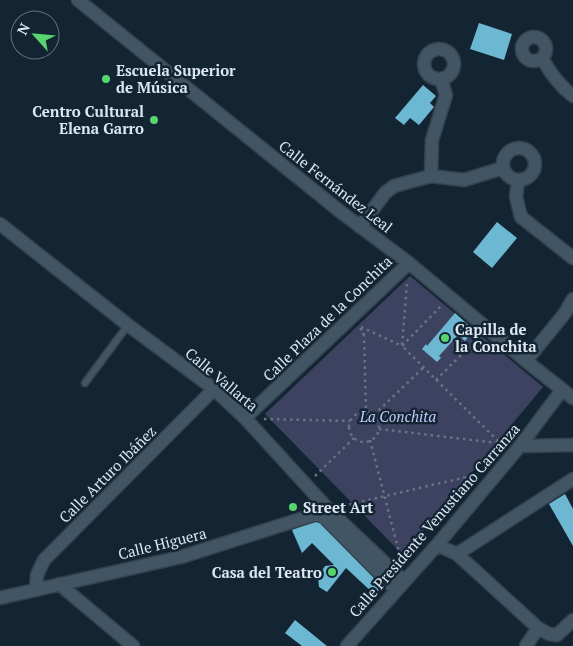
<svg xmlns="http://www.w3.org/2000/svg" width="573" height="646" font-family="'PT Serif',serif">
	<rect width="100%" height="100%" fill="#132533"/>
	<path fill="#3e4261" d="M410 276 543 387 403 555 265 414Z"/>
	<path fill="#6cb7d1" d="M479 23 512 34 504 60 470 49Z
		M423 85 436 96 430 103 434 107 419 125 410 118 404 125 395 118Z
		M497 222 517 238 492 268 473 252Z
		M455 313 474 330 465 341 458 335 439 356 441 358 437 362 422 349 426 344 427 346Z
		M565 494 573 509V546L549 504Z
		M319 519 348 550 385 586 375 595 346 568 327 592 319 587 318 577 325 566 334 565 312 543 302 553 292 530Z
		M295 620 327 646H302L285 633Z"/>
	<g fill="none" stroke-linecap="round" stroke-linejoin="round">
		<g stroke="#35424e" stroke-width="9">
			<path id="service" d="M85 383 128 325"/>
		</g>
		<g stroke="#35424e" stroke-width="15">
			<path id="minor" d="M78 0 342 213 409 263 526 361 573 398
				M522 49a12 12 0 1 1 24 0a12 12 0 1 1-24 0Z
				M424 64a15 15 0 1 1 30 0a15 15 0 1 1-30 0Z
				M542 58C550 73 560 86 573 96
				M503 164a16 16 0 1 1 32 0a16 16 0 1 1-32 0Z
				M431 176 432 140 446 95 441 79
				M518 181 516 197 521 217 573 258
				M0 224 128 325 214 389 245 418 329 510 404 581
				M360 227 385 193 394 186 431 176 464 180 503 168
				M526 361 565 313 573 299
				M245 418 409 263
				M520 446 573 445
				M315 514 324 517 396 590
				M437 545 457 554 538 628 549 634 557 635 573 620
				M457 554 573 479
				M59 584 133 646
				M36 590 37 575 44 560 214 389
				M0 598 181 557 329 510
				M347 646 437 545 520 446 562 390
				M526 646 538 628"/>
		</g>
		<path stroke="#667581" stroke-width="2.5" stroke-dasharray="2.5 4" stroke-linecap="butt" d="M407 284 402 346 500 443
			M361 327 402 346 442 305
			M361 328V333L364 334 366 330
			M364 334 366 412
			M436 380 479 337
			M349 427a15 15 0 1 1 30 0a15 15 0 1 1-30 0Z
			M374 415 423 368
			M264 419 350 421
			M379 429 506 444
			M370 440 401 560
			M315 476 354 438
			M343 506 479 474"/>
		<use href="#service" stroke="#415564" stroke-width="6"/>
		<use href="#minor" stroke="#415564" stroke-width="12"/>
	</g>
	<g fill="#58d56f" stroke="#132533" stroke-width="2">
		<circle cx="106" cy="79" r="5"/>
		<circle cx="154" cy="120" r="5"/>
		<circle cx="445" cy="338" r="5"/>
		<circle cx="293" cy="507" r="5"/>
		<circle cx="332" cy="572" r="5"/>
	</g>
	<g text-anchor="middle" dominant-baseline="central" stroke-width="5" stroke-linejoin="round" paint-order="stroke">
		<g font-size="15" font-weight="bold" fill="#dce7f1" stroke="#132533" text-anchor="start">
			<text x="116" y="70">Escuela Superior<tspan x="116" dy="17">de Música</tspan></text>
			<text x="144" y="111" text-anchor="end">Centro Cultural<tspan x="144" dy="17">Elena Garro</tspan></text>
			<text x="455" y="329">Capilla de<tspan x="455" dy="17">la Conchita</tspan></text>
			<text x="303" y="507">Street Art</text>
			<text x="322" y="572" text-anchor="end">Casa del Teatro</text>
		</g>
		<g font-size="15" fill="#dce7f1" stroke="#132533">
			<text transform="translate(336 186) rotate(38)">Calle Fernández Leal</text>
			<text transform="translate(327 318) rotate(-44)">Calle Plaza de la Conchita</text>
			<text transform="translate(222 379) rotate(40)">Calle Vallarta</text>
			<text transform="translate(107 474) rotate(-45)">Calle Arturo Ibáñez</text>
			<text transform="translate(434 520) rotate(-49)">Calle Presidente Venustiano Carranza</text>
			<text transform="translate(162 543) rotate(-14)">Calle Higuera</text>
		</g>
		<g font-size="15" font-style="italic" fill="#c3cafb" stroke="#132533">
			<text x="398" y="416">La Conchita</text>
		</g>
	</g>
	<g transform="translate(35 35) rotate(297)"><circle r="24" fill="#132533" stroke="#63737f"/>
	<path d="M0-4L9 19L0 12L-9 19Z" fill="#58d56f"/>
	<text y="-8" font-size="14" font-weight="bold" text-anchor="middle" fill="#dce7f1">N</text>
	</g>
</svg>
